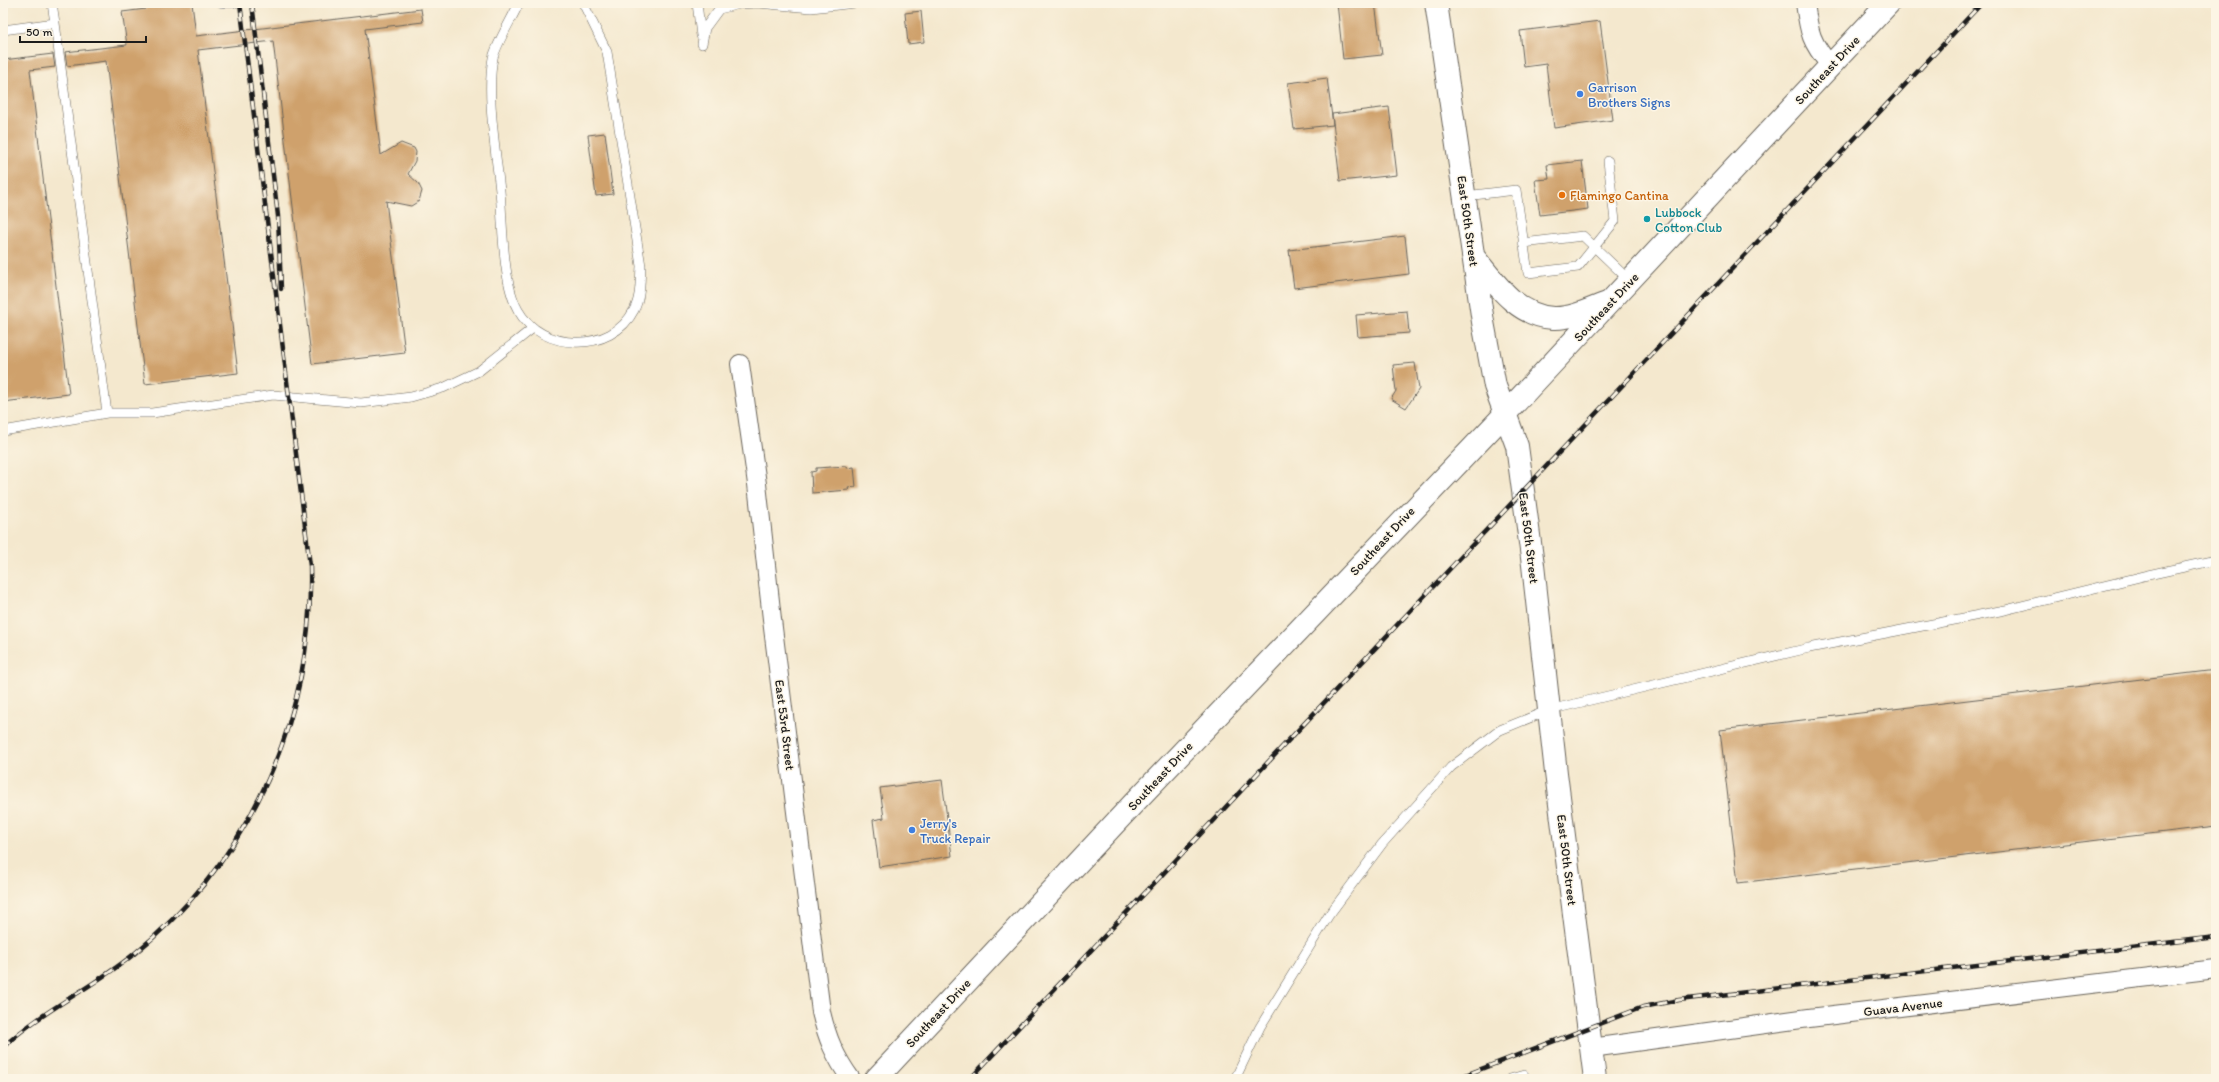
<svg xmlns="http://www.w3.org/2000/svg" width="2219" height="1082" font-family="Itim,sans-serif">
	<rect width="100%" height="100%" fill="#fcf5e5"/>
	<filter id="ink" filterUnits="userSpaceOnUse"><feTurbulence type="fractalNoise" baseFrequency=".025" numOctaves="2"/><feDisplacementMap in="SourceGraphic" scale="8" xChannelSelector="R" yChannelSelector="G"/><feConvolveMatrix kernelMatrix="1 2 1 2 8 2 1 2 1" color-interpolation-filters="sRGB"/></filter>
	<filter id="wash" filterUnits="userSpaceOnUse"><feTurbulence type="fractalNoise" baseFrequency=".012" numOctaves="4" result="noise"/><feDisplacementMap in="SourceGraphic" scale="16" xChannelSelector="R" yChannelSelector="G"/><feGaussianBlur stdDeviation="0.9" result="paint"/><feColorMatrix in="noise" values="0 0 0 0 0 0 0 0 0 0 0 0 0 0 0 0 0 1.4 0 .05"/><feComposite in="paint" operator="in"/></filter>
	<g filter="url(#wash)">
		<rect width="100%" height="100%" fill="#f4e8ce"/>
		<g id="blocks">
			<path fill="#cfa16c" d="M166 3H192L196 36 421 9 423 22 365 29 381 155 401 143 414 148 416 152 415 161 408 174 418 183 422 191 419 201 411 206 386 201 405 353 312 364 273 41 198 50 238 373 145 384 106 61 67 66 65 52 127 45 122 12 146 9V5Z
				M1337 3H1375L1382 55 1343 59Z
				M921 11 924 42 908 44 905 13Z
				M1600 21 1613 120 1554 128 1546 64 1524 67 1520 31Z
				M53 54 55 67 30 70 69 394 3 402V60Z
				M1327 78 1333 125 1294 129 1288 83Z
				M1389 107 1397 175 1340 181 1332 114Z
				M605 133 613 194 596 196 588 135Z
				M1582 161 1588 209 1540 215 1535 180 1549 179 1547 165Z
				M1405 236 1409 274 1294 288 1289 250Z
				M1407 311 1409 333 1358 337 1356 315Z
				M1415 363 1419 389 1406 408 1391 399 1396 391 1393 365Z
				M847 466V468L854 467 856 487 848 488 849 490 812 493 811 472 816 471V468Z
				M2216 670V826L1738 883 1720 730Z
				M942 780 952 856 879 867 873 820 884 818 880 788Z"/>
		</g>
	</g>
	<g filter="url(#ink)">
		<use href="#blocks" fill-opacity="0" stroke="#68635a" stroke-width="1"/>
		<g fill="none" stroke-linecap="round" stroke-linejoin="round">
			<g stroke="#68635a" stroke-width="10">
				<path id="lane" d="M222 3H235
					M519 3C513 17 496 44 493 58 486 94 496 152 500 191 503 223 502 282 518 310 541 352 612 354 634 310 641 297 640 280 641 266L607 52 583 3
					M697 3 701 36
					M55 23 107 413
					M3 30 55 23 52 3
					M702 44 705 28 719 9 740 4 758 3 811 8 855 3
					M1465 196 1516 190 1528 273 1578 267 1615 221 1608 161
					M1523 243 1583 236 1629 280
					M3 431 107 413H152L273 395 361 403 411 397 443 388 479 371 533 328
					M1235 1079 1260 1027 1329 915 1382 844 1451 767 1500 730 1549 710 1809 648 2005 610 2148 575 2216 560
					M1510 1079 1524 1075 1525 1079"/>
			</g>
			<g stroke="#68635a" stroke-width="20">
				<path id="street" d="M1805 3C1809 33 1811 43 1831 66
					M740 364 757 484 773 628 821 1012C827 1038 835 1057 851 1079
					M1591 1048 1809 1018 2216 969"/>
			</g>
			<g stroke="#68635a" stroke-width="24">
				<path id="secondary" d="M1436 3 1483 322 1495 386 1517 446 1533 565 1556 773 1595 1079
					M1473 256C1494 281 1516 316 1553 318 1571 319 1591 309 1607 303
					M1505 414 1889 3"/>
			</g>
			<g stroke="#68635a" stroke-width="24">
				<path id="primary" d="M876 1079 1132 805 1505 414"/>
			</g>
			<use href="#lane" stroke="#fff" stroke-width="9"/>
			<use href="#street" stroke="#fff" stroke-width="18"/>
			<use href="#secondary" stroke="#fff" stroke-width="22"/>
			<use href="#primary" stroke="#fff" stroke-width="22"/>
			<g stroke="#1c1c1c" stroke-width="4.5">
				<path id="rail" d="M252 3 278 216 281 289
					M3 1047C43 1010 92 988 134 954 251 859 314 717 310 566L240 3
					M970 1079 1982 3
					M1455 1079 1643 1007 1679 1000 2216 937"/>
			</g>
			<use href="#rail" stroke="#fcf5e5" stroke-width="3" stroke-dasharray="9" stroke-linecap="butt"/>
		</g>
	</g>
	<g fill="#3f7fe0" stroke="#fcf5e5" stroke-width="1.5">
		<circle cx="1580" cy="94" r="4"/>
		<circle cx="912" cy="830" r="4"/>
	</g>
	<circle fill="#e8710a" stroke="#fcf5e5" stroke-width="1.5" cx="1562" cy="195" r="4"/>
	<circle fill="#0f9aa8" stroke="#fcf5e5" stroke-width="1.5" cx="1647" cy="219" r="4"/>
	<g text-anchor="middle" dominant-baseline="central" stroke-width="3" stroke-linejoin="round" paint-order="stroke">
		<g font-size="13" fill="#1c1c1c" stroke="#fcf5e5">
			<text transform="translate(1827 70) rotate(-47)">Southeast Drive</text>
			<text transform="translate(1468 221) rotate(82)">East 50th Street</text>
			<text transform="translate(1606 307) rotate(-47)">Southeast Drive</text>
			<text transform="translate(1529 538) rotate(83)">East 50th Street</text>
			<text transform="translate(1382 541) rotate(-47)">Southeast Drive</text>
			<text transform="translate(785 725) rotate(83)">East 53rd Street</text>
			<text transform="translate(1160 776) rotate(-47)">Southeast Drive</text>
			<text transform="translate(1567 860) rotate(83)">East 50th Street</text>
			<text transform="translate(1903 1007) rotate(-7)">Guava Avenue</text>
			<text transform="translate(938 1013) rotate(-47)">Southeast Drive</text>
		</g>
		<g font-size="13" fill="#366cbe" stroke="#fcf5e5" text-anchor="start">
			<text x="1588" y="87">Garrison<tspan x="1588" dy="15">Brothers Signs</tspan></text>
			<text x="920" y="823">Jerry's<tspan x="920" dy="15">Truck Repair</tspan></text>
		</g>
		<g font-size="13" fill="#c56008" stroke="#fcf5e5" text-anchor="start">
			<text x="1570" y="195">Flamingo Cantina</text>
		</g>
		<g font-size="13" fill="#0d838f" stroke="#fcf5e5" text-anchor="start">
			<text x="1655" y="212">Lubbock<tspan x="1655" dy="15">Cotton Club</tspan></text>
		</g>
	</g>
	<rect width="2219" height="1082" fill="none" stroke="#fcf5e5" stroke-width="16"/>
	<path d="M20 36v6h126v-6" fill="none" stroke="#1c1c1c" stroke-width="2"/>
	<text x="26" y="36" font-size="12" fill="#1c1c1c" stroke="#fcf5e5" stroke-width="3" paint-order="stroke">50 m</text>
</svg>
